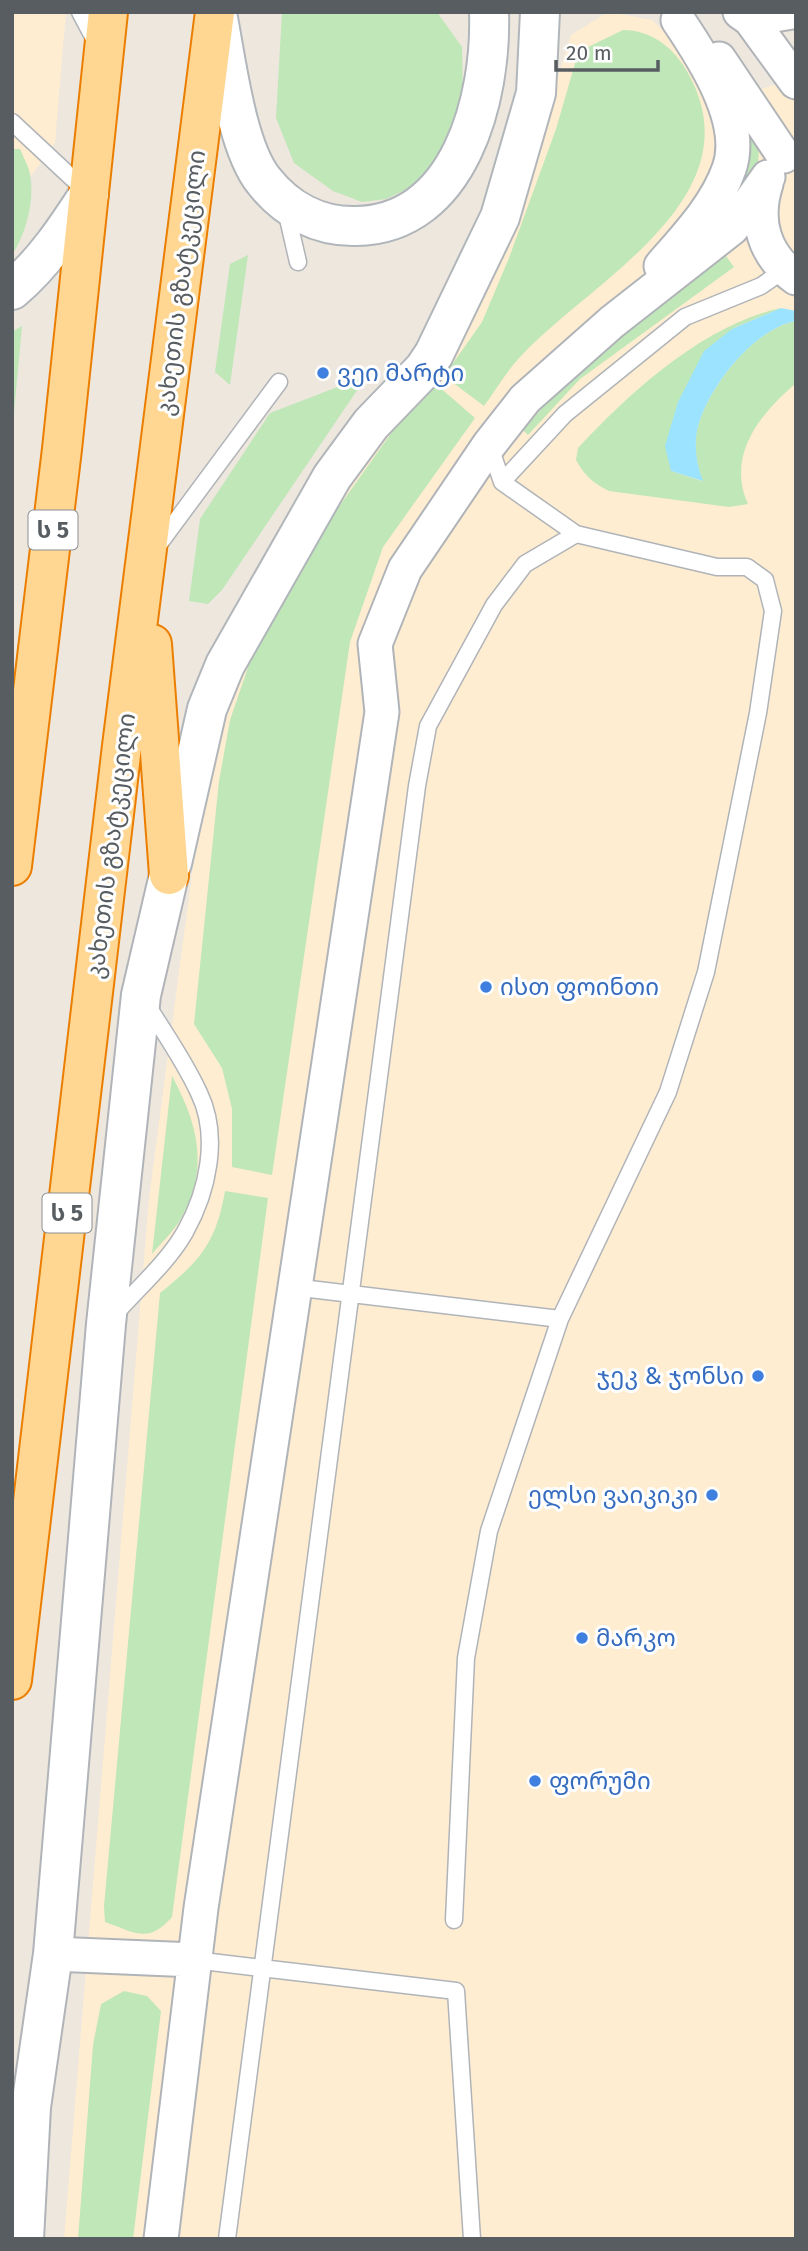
<svg xmlns="http://www.w3.org/2000/svg" width="808" height="2251" font-family="'Fira Sans','Noto Sans Georgian',sans-serif">
	<rect width="100%" height="100%" fill="#ede7de"/>
	<path fill="#ffedd1" d="M12 12H66L55 143 31 176 20 149H12Z
		M608 12 652 20 693 58 716 103 796 78V2239H64L149 1198 205 776 242 650 505 245 571 35Z"/>
	<path fill="#bfe7b8" d="M282 12H437L462 47 463 97 435 162 409 188 386 199 362 202 333 191 294 163 276 118Z
		M623 30C653 30 675 49 689 75 756 198 591 281 522 355 507 370 496 390 484 406L444 376 482 322 509 258 556 129 576 60 588 47Z
		M745 116C769 154 760 176 729 205Z
		M12 149H20C23 157 29 166 30 175 35 200 26 234 12 255Z
		M723 252 734 267 580 379 528 435 523 430 572 373Z
		M248 255 230 385 215 372 230 264Z
		M781 308 732 329 671 471 702 481C697 463 692 442 699 423 711 384 754 329 796 321V383C760 414 726 455 748 504L729 507 609 491C593 483 584 475 576 460L578 448C631 391 704 325 781 308Z
		M22 326 12 434V332Z
		M361 378 364 380 222 590 208 604 189 601 200 519 270 413Z
		M437 385 475 418 383 547 350 642 272 1175 232 1167V1109L222 1068 194 1024 219 781 230 720 256 644 333 515 392 432Z
		M172 1076C198 1124 210 1169 180 1220 173 1232 161 1243 152 1254Z
		M225 1191 268 1198 172 1917C148 1944 136 1933 105 1922L104 1906 160 1293C200 1261 216 1243 225 1191Z
		M124 1991 147 1996 161 2011 133 2239H78L93 2045 101 2004Z"/>
	<path fill="#9ce3ff" d="M781 308 796 311V321C754 329 711 384 699 423 693 441 696 464 703 481L671 471 665 446 678 402 704 351 732 329Z"/>
	<g fill="none" stroke-linecap="round" stroke-linejoin="round">
		<g stroke="#b0b4b8" stroke-width="19">
			<path id="service" d="M80 12 97 44
				M12 122 87 192
				M286 210 298 262
				M502 482 565 414 685 317 761 286 784 270
				M156 548 279 382
				M293 1287 560 1319
				M115 1314C138 1288 168 1262 185 1232 208 1191 220 1136 199 1093 185 1062 165 1034 147 1005
				M454 1920 466 1658 489 1531 560 1319 668 1092 706 972 758 713 773 611 765 580 747 567H717L576 534 502 482 490 447
				M194 1960 456 1991 472 2239
				M227 2239 417 786 428 726 494 605 525 564 576 534"/>
		</g>
		<g stroke="#b0b4b8" stroke-width="37">
			<path id="minor" d="M740 12 750 19 796 82
				M750 19 792 12
				M719 59 784 156
				M766 184C754 221 764 255 796 278
				M661 266C687 236 716 206 729 169 746 122 703 57 678 20
				M53 1954 194 1960
				M161 2239 201 1908 382 712 375 644 405 569 489 445 525 399 612 322 732 228 768 177"/>
		</g>
		<g stroke="#b0b4b8" stroke-width="42">
			<path id="tertiary" d="M24 2239 31 2107 53 1954 106 1324 141 995 169 875"/>
		</g>
		<g stroke="#b1b6bb" stroke-width="42">
			<path id="secondary" d="M217 13C226 58 236 147 264 181 287 210 319 227 356 226 460 225 492 97 489 12
				M12 290C44 263 67 228 89 194
				M172 863 207 709 225 665 332 477 371 424 424 369 434 354 500 217 536 93 540 12"/>
		</g>
		<g stroke="#eb7e00" stroke-width="42">
			<path id="trunk" d="M152 644 169 875
				M12 866 62 449 108 12
				M12 1680 122 746 215 12"/>
		</g>
		<use href="#service" stroke="#fff" stroke-width="16"/>
		<use href="#minor" stroke="#fff" stroke-width="33"/>
		<use href="#tertiary" stroke="#fff" stroke-width="38"/>
		<use href="#secondary" stroke="#fff" stroke-width="38"/>
		<use href="#trunk" stroke="#ffd792" stroke-width="38"/>
	</g>
	<g fill="#3f7fe0" stroke="#fff" stroke-width="2.5">
		<circle cx="323" cy="373" r="7"/>
		<circle cx="486" cy="987" r="7"/>
		<circle cx="758" cy="1376" r="7"/>
		<circle cx="712" cy="1495" r="7"/>
		<circle cx="582" cy="1638" r="7"/>
		<circle cx="535" cy="1781" r="7"/>
	</g>
	<g text-anchor="middle" dominant-baseline="central" stroke-width="6" stroke-linejoin="round" paint-order="stroke">
		<g fill="#fff" stroke="#8a8e90" stroke-width="2">
			<rect x="28.5" y="510.5" width="49" height="39" rx="5"/>
			<rect x="42.5" y="1193.5" width="49" height="39" rx="5"/>
		</g>
		<g font-size="23" font-weight="bold" fill="#585d61">
			<text x="53" y="530">ს 5</text>
			<text x="67" y="1213">ს 5</text>
		</g>
		<g font-size="24" fill="#585d61" stroke="#fff">
			<text transform="translate(181 283) rotate(-83)">კახეთის გზატკეცილი</text>
			<text transform="translate(111 846) rotate(-83)">კახეთის გზატკეცილი</text>
		</g>
		<g font-size="24" fill="#366cbe" stroke="#fff" text-anchor="start">
			<text x="337" y="373">ვეი მარტი</text>
			<text x="500" y="987">ისთ ფოინთი</text>
			<text x="744" y="1376" text-anchor="end">ჯეკ &amp; ჯონსი</text>
			<text x="698" y="1495" text-anchor="end">ელსი ვაიკიკი</text>
			<text x="596" y="1638">მარკო</text>
			<text x="549" y="1781">ფორუმი</text>
		</g>
	</g>
	<rect width="808" height="2251" fill="none" stroke="#585d61" stroke-width="28"/>
	<path d="M556 60v10h102v-10" fill="none" stroke="#585d61" stroke-width="3.5"/>
	<text x="566" y="60" font-size="21" fill="#585d61" stroke="#ffffff" stroke-width="5" paint-order="stroke">20 m</text>
</svg>
